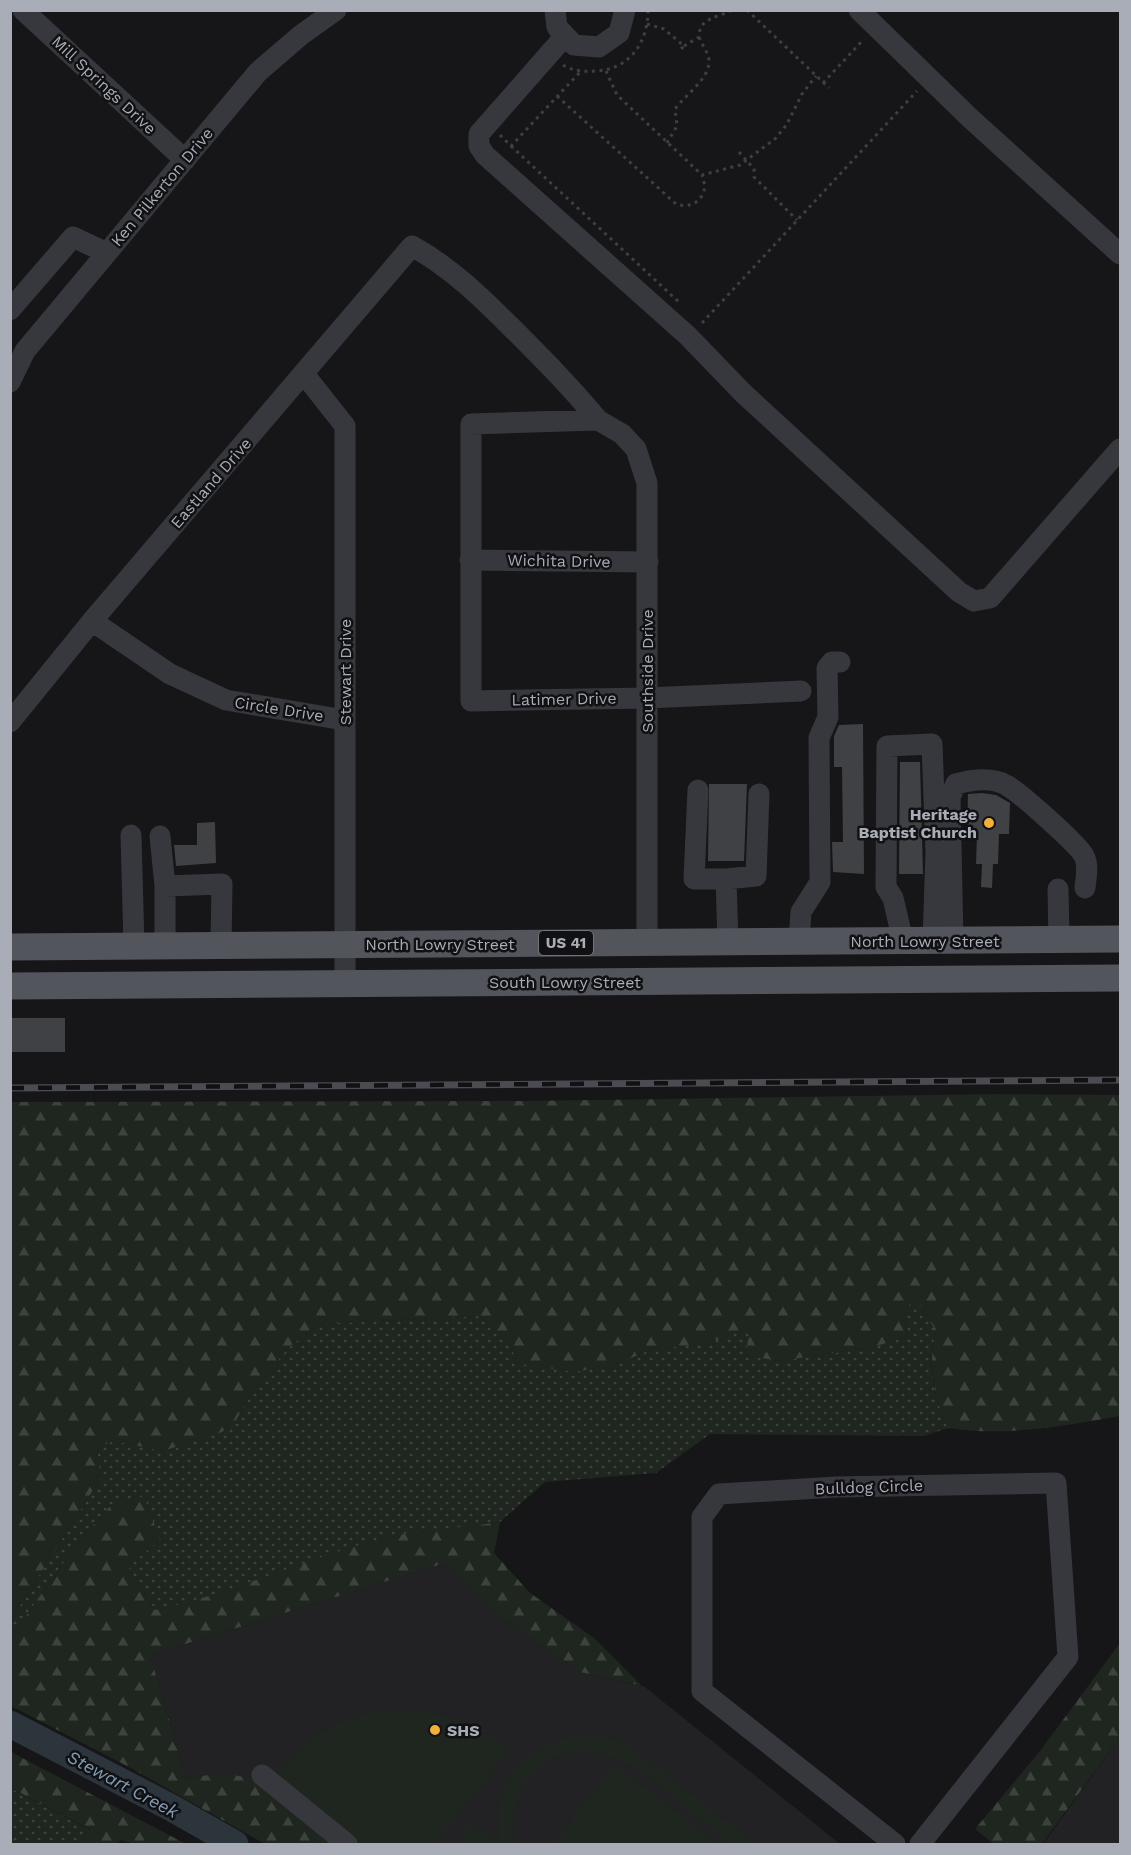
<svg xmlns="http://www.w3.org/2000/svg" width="1131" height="1855" font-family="'Work Sans',sans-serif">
	<defs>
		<pattern id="green-dots" width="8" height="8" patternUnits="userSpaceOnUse" patternTransform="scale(1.5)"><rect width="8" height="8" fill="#1e261f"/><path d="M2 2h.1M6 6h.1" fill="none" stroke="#3c433d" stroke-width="1.8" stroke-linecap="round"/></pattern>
		<pattern id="forest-firs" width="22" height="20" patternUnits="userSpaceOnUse" patternTransform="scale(1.5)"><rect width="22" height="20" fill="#1e261f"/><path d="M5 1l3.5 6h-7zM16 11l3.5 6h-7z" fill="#3c433d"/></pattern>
	</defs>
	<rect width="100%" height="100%" fill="#161618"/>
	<path fill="#222225" d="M445 1563 497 1615 580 1672 645 1687 840 1844H335L224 1773 186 1778 150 1655Z
		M1120 1737V1844H1042L1044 1843Z"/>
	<path fill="url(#green-dots)" d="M911 1300 922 1306 936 1332C926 1365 934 1398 948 1428L924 1436 710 1434 656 1473 545 1482 500 1522 470 1527 200 1601 155 1610 128 1567 111 1505 79 1541 11 1637V1620L100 1479 97 1447 114 1441 163 1451 235 1422 254 1389 288 1348 318 1324 480 1316 502 1336 521 1364 615 1365 652 1349 687 1346 721 1339 752 1326 745 1355 779 1361 873 1347 907 1337 905 1317Z
		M10 1788 92 1831 77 1844H11Z"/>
	<path fill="url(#forest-firs)" d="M997 1094 1120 1095V1416C1064 1426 1005 1437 948 1428 934 1398 927 1365 936 1332L922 1306 911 1301 905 1317 907 1337 873 1347 779 1361 745 1355 751 1327 721 1339 687 1346 652 1349 615 1365 574 1372 521 1364 502 1336 480 1316 318 1324 288 1348 254 1389 235 1422 222 1432 163 1451 114 1441 97 1447 100 1479 11 1620V1102L526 1101Z
		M144 1496 160 1540 128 1567 155 1610C242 1592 322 1549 409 1533 439 1528 470 1527 500 1522L494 1553 530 1593 594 1638 642 1686 580 1672 497 1615 445 1563 150 1655 186 1778 224 1773 254 1779 335 1844H265L127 1766 11 1706V1637L79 1541 111 1505Z
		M1120 1643V1737L1042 1844H994L975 1829 1040 1751Z
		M11 1752 186 1844H135L121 1840 117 1844H77L91 1830 11 1788Z"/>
	<path fill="#1e261f" d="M397 1709C443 1712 472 1721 510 1750L435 1844H359L275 1775C311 1731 340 1717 397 1709Z
		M590 1735 617 1740 629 1746 756 1844C748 1845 735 1847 729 1843 721 1839 714 1832 707 1826 660 1789 590 1710 531 1776 514 1795 510 1820 516 1844H499C490 1783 527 1737 590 1735Z
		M615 1764 718 1844H552Z
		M470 1823 498 1844H469L459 1837Z"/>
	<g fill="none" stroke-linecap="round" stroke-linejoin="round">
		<path stroke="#2c353c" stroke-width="27" d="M10 1724 170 1807 235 1844"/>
	</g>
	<path fill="#404145" d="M863 724 864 874 833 872 832 842H843L842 767H834V736L839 725Z
		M900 762H920L923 874H899Z
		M709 784H747L744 861H708Z
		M982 793 996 795 1010 803 1009 834H999L998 864H993L992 888 981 887 982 864H976L977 833H967L968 794Z
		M215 822 216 863 176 866 174 845H197V823Z
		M10 1018H65V1052H10Z"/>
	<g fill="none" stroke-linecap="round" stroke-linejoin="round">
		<path stroke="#3d3f44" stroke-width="3" stroke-dasharray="3 4.5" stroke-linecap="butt" d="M747 10 829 88
			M647 24 664 29 684 46 680 50
			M684 46 699 37C699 17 718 18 732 10
			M563 65C573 71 584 72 595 71 629 70 648 43 648 10
			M606 71 617 95 702 175 740 165 776 138 787 124 802 94 816 76
			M823 83 864 39
			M557 96 676 204C691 209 703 201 705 186L702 175
			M500 135 511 146 581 71
			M667 143 677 126 675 109C685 95 710 79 709 60 708 52 702 45 699 37
			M511 146 681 304
			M739 152 754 169V177L797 220
			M702 323 917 91"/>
		<path stroke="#37383d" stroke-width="21" d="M23 10 185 160
			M555 10 557 27 574 45 599 47 619 33 625 10
			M859 10 970 118 1120 254
			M565 36 479 134V146L485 155 688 336 743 393 959 592 974 601 990 598 1120 449
			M10 310 73 237 107 253
			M304 374 345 426V984
			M10 382 25 351 258 72 301 35 336 10
			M470 560 648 562
			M92 621 170 674 226 700 344 720
			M10 722 92 621 412 246C450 267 480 296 511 327 541 357 571 387 598 420
			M698 790 694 879H726L728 942
			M131 835 134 946
			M160 836 165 886V946
			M726 879 756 876 759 794
			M165 886 222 884 221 945
			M1058 889 1059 940
			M799 941 801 912 820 882 819 738 828 717 827 668 832 662H840
			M903 941 893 898 886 887 887 746 932 744 936 852 933 941
			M953 941 950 797 956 784C971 780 992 777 1006 785 1018 791 1079 845 1084 856 1089 865 1086 877 1085 888
			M647 943V483L636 449 622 434 598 420 471 424V701L647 698 801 691
			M262 1775 347 1844
			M895 1844 702 1691V1517L719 1494 836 1487 1056 1483 1068 1657 920 1844"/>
		<path stroke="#53555c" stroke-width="27" d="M10 947 1120 939
			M10 986 1120 978"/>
		<g stroke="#4a4c52" stroke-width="7">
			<path id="rail" d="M10 1088 1120 1080"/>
		</g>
		<use href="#rail" stroke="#111113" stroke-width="4.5" stroke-dasharray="14" stroke-linecap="butt"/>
	</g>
	<g fill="#f2b134" stroke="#111113" stroke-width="2">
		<circle cx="989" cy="823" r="6"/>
		<circle cx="435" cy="1730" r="6"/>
	</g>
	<g text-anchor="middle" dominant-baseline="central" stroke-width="5" stroke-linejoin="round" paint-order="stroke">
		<rect fill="#111113" stroke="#7b7e86" stroke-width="1.5" x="539" y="931" width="54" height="24" rx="4.5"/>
		<g font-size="15" font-weight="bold" fill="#a8adb8">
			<text x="566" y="943">US 41</text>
		</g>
		<g font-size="16" fill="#a8adb8" stroke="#111113">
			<text transform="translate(104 85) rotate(43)">Mill Springs Drive</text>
			<text transform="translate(162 187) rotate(-50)">Ken Pilkerton Drive</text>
			<text transform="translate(211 483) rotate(-49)">Eastland Drive</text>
			<text transform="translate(559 561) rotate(1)">Wichita Drive</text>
			<text transform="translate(647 671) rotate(-90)">Southside Drive</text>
			<text transform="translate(345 672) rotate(-90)">Stewart Drive</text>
			<text transform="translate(564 699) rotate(-1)">Latimer Drive</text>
			<text transform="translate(279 709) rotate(9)">Circle Drive</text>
			<text x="925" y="941">North Lowry Street</text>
			<text x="440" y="944">North Lowry Street</text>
			<text x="565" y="982">South Lowry Street</text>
			<text transform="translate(869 1487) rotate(-2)">Bulldog Circle</text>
		</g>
		<g font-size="16" font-weight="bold" fill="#a8adb8" stroke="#111113" text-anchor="end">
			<text x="977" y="814">Heritage<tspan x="977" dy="18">Baptist Church</tspan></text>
			<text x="447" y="1730" text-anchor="start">SHS</text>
		</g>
		<g font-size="18" font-style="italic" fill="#7f9bb3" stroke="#111113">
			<text transform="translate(123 1784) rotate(28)">Stewart Creek</text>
		</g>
	</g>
	<rect width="1131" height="1855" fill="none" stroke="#a8adb8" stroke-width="24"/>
</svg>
